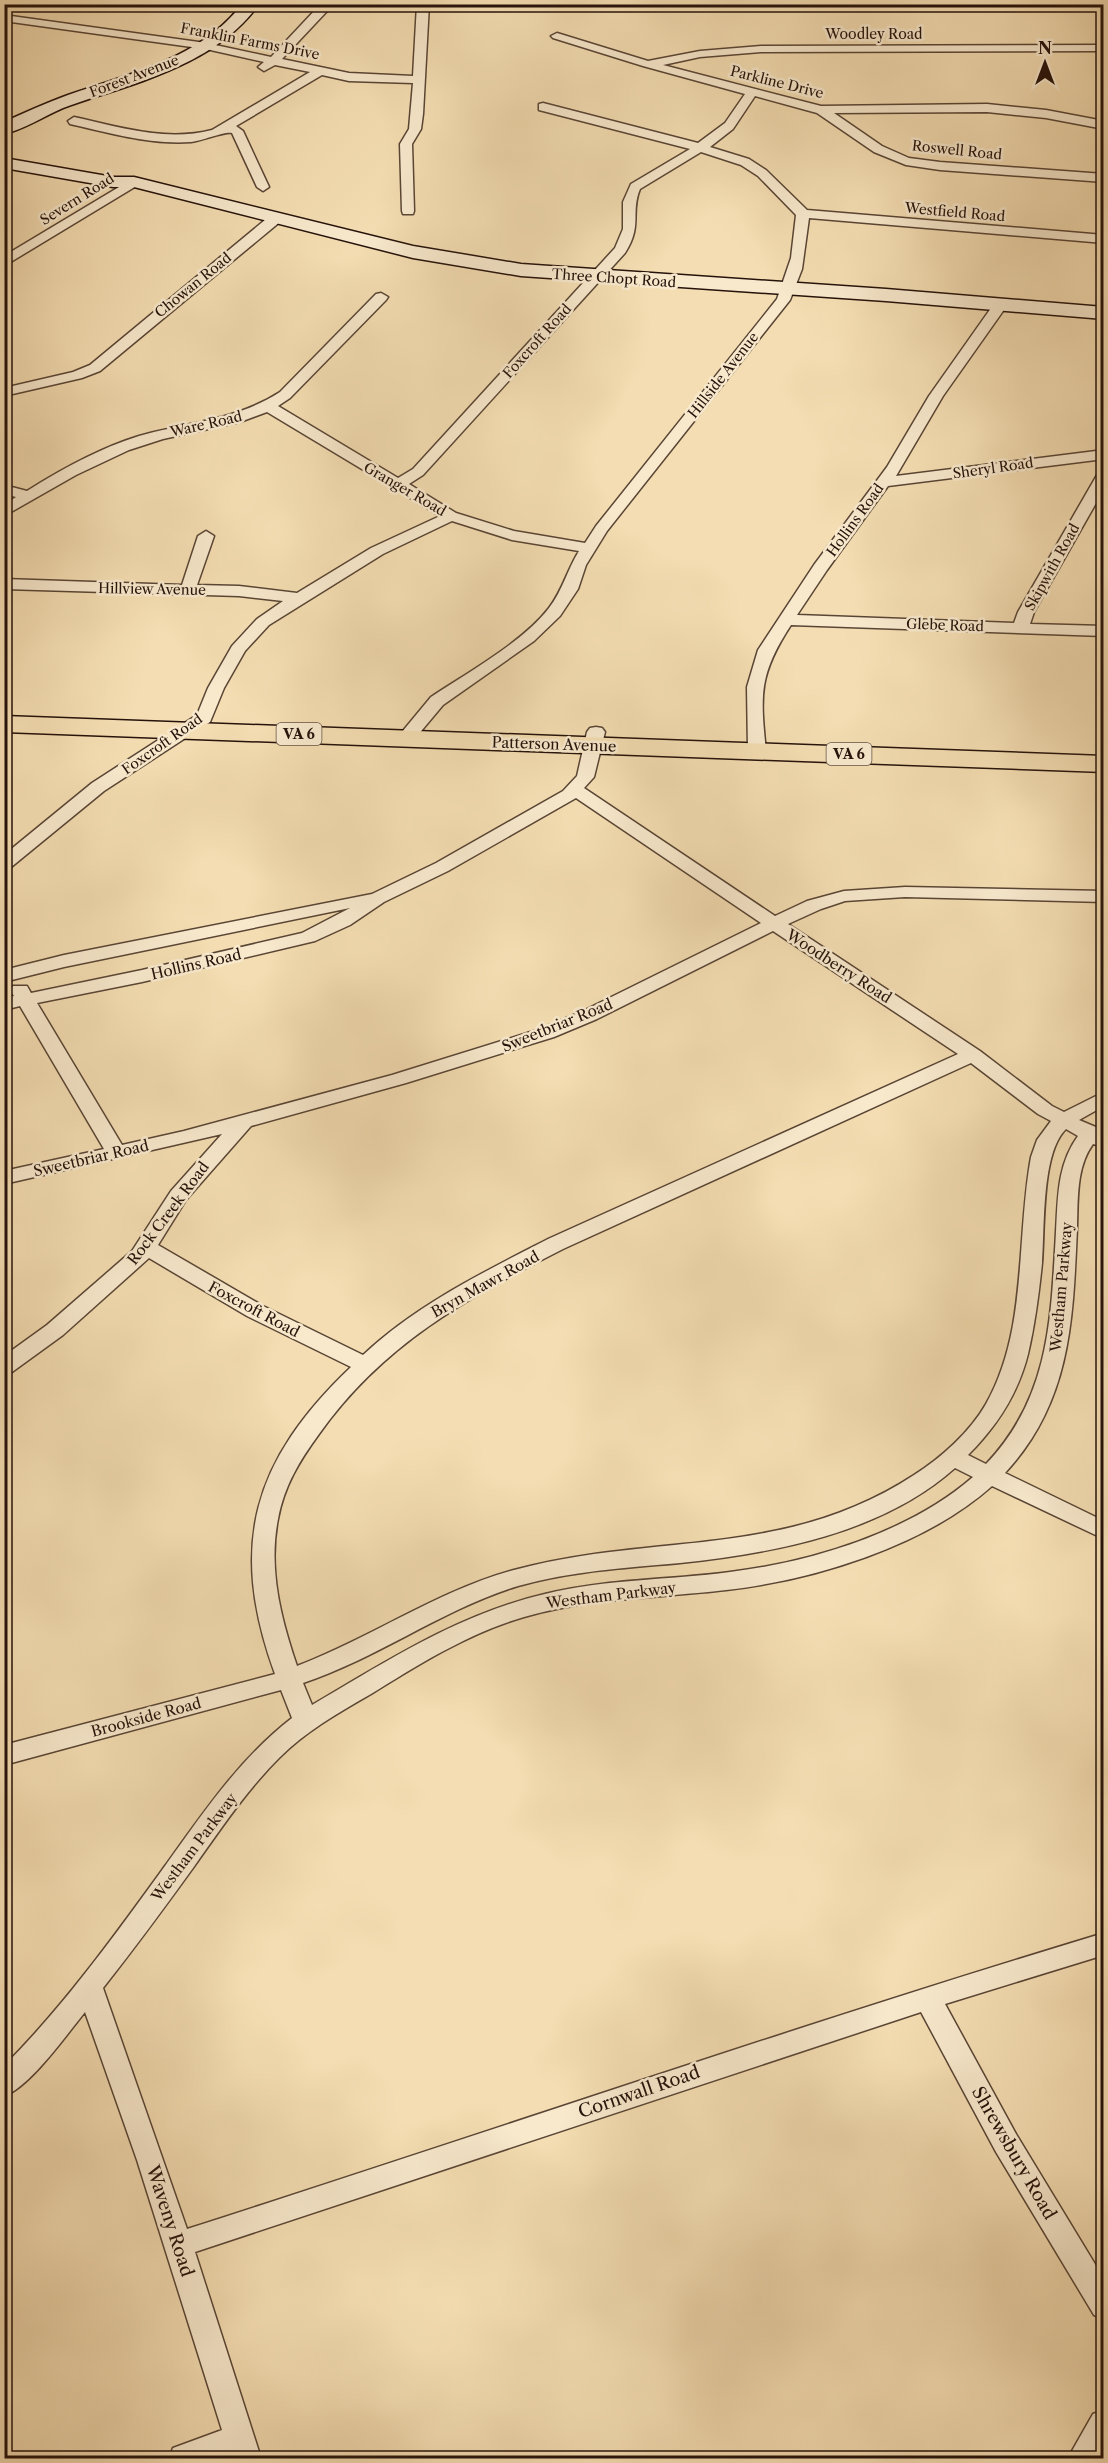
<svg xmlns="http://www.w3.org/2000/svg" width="1108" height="2463" font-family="'Libre Caslon Text',serif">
	<rect width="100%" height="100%" fill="#f4ddb2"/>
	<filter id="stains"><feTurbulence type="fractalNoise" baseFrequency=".00333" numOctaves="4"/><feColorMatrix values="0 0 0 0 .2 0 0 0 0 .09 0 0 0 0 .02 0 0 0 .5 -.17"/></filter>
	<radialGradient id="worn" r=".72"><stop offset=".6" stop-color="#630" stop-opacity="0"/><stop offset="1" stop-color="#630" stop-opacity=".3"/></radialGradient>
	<path fill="#bec08a" stroke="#72694a" stroke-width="1.5" d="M903 5H989L991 10H904Z"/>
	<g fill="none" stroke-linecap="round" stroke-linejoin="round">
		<g stroke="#594535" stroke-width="3">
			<path id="minor" d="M317 4H329V9L282 59 349 73 413 76 417 4H429L423 114 421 129 412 144 414 211 413 214H403L402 211 400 144 409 129 413 83 349 81 322 75 236 126 243 131 269 187 263 191 257 187 232 133C225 131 202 141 191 142 151 145 109 133 70 124L68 121 74 117C119 127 166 142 212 130L310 72 275 65 264 71 258 67 264 62 206 49 4 21V15L206 43 271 57 317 8Z
				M557 33 648 61 700 51 761 46 1104 45V51L761 52 700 57 663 65 821 106 987 104 1046 110 1104 121V129L1046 118 987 112 834 113 882 146 909 158 940 162 1104 174V182L940 170 906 165 874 152 817 113 755 96 733 129 710 147 749 159 766 170 807 210 1104 235V243L809 218 802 269 790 300 607 531 586 565 578 589 560 616 534 641 443 705 412 742H400L397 738 431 697C467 673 523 642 549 608 563 590 567 570 579 551L512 540 452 521 383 554 269 625 245 651 224 688 210 722 104 791 10 868 4 869V855L92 783 197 715 208 688 232 646 257 619 283 601 239 596 4 589V579L182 585 198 536 206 531 214 536 197 585 239 586 297 593 371 548 440 516 267 412 240 422 163 439 129 450 76 475 4 516V505L16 497 4 494V485L27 491C62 469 100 448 139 436 188 422 237 420 280 392L376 294 381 293 388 297 386 300 290 398 278 406 398 478 413 469 615 248 623 229V202L631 184 690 149 539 110V104L543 103 698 143 725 123 745 94 643 66 553 38 551 36ZM701 152 741 165 758 176 796 215 791 258 777 299 596 526 585 543 514 531 456 513 409 484 423 475 625 253C643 225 630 213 640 189Z
				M134 178 140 182 138 185 4 266V256Z
				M276 214 282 218 281 221 100 371 82 378 4 396V388L73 372 90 365 271 215Z
				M1001 300 1008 304 943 396 896 476 1104 450V459L888 486 827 570 797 615 1014 623 1018 612 1097 475 1104 471V489L1034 612 1030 624 1104 626V636L791 625C759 674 760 694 766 751L763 755H751L748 751 747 687 758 650 814 565 887 467 929 396 996 301Z
				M596 727 602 728 605 732 594 777 584 788 775 916 807 901 844 891 905 887 1104 891V902L905 897 845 901 821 909 788 924 980 1051 1052 1106 1064 1112 1104 1092V1106L1079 1120 1098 1128 1104 1133V1147L1093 1144C1076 1167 1078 1200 1077 1228 1073 1320 1071 1402 1005 1473L1104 1521V1539L992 1486C925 1546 814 1580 726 1590 658 1598 589 1598 524 1617 469 1633 419 1664 371 1694 338 1713 306 1731 279 1758 246 1791 220 1830 193 1868 164 1908 134 1949 103 1988L187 2229C493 2131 796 2026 1104 1933V1955L945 2004 1016 2134 1104 2279V2319L1094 2315 996 2152 921 2012 195 2252 261 2458H169L173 2448 222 2430 137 2160 85 2012C67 2034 30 2087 4 2096V2066C64 2006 115 1935 165 1866 203 1813 240 1758 292 1718L281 1690 4 1765V1745L275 1674C228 1545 253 1460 351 1367L247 1316 149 1258 63 1335 12 1372 4 1374V1356L47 1325 132 1251 171 1191 222 1134 4 1184V1171L104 1149 20 1006 4 1010V998L14 996 10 990 13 986H27L31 993 142 970 302 933 350 908 64 967 4 982V970L64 955 372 894 436 863 563 791 577 776 587 732 590 728ZM576 798 761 923 583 1011 540 1029 392 1075 184 1131 122 1145 37 1003 142 982 315 941 350 925 384 902 448 871ZM773 931 958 1054 548 1239C484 1272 416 1305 363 1355L263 1306 158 1245 186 1200 251 1126 406 1083 554 1037 597 1019ZM971 1063 1038 1114 1051 1121 1037 1140 1031 1157C1016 1238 1028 1330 986 1404 970 1432 941 1458 914 1475 784 1560 654 1532 514 1570 437 1591 371 1638 297 1666 281 1619 268 1569 278 1519 284 1486 300 1460 319 1434 383 1344 467 1298 563 1249ZM1066 1129 1078 1136C1057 1165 1058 1198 1056 1232 1051 1319 1050 1397 986 1464L968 1455C997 1426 1018 1394 1028 1354 1035 1324 1039 1293 1042 1263 1045 1228 1041 1153 1066 1129ZM955 1468 973 1477C910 1532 812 1562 730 1572 669 1580 606 1579 545 1594 459 1614 387 1661 312 1705L303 1683C378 1658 443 1609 518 1586 571 1571 626 1568 680 1563 775 1553 882 1533 955 1468Z
				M1104 2410V2453L1100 2458H1068L1093 2414Z"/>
		</g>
		<g stroke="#25120b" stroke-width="3">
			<path id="secondary" d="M242 4H259C214 67 132 83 63 108 44 116 25 129 4 134V122C26 112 46 103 68 95 129 74 202 58 242 4Z
				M4 158 113 177H134L413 246 521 264 886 289 1104 307V319L886 301 521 276 413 258 134 187H113L4 168Z"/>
		</g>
		<g stroke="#25120b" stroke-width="3">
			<path id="primary" d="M4 716 1104 756V772L4 732Z"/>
		</g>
		<use href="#minor" fill="#f8e9cd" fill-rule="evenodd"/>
		<use href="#secondary" fill="#f8e9cd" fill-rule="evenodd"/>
		<use href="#primary" fill="#f4ddb2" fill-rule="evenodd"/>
	</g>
	<g text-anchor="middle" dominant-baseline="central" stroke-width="5" stroke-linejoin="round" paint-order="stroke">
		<g font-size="14" fill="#25120b" stroke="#f8e9cd">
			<text x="874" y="34">Woodley Road</text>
			<text transform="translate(250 41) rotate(11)">Franklin Farms Drive</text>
			<text transform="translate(134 76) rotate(-21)">Forest Avenue</text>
			<text transform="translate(777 82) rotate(14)">Parkline Drive</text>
			<text transform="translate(957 150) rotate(6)">Roswell Road</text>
			<text transform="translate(77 199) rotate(-32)">Severn Road</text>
			<text transform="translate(955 212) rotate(5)">Westfield Road</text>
			<text transform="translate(614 278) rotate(4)">Three Chopt Road</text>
			<text transform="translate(193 285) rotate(-39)">Chowan Road</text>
			<text transform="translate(537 341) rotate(-48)">Foxcroft Road</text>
			<text transform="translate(723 375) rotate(-52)">Hillside Avenue</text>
			<text transform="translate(206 424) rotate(-13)">Ware Road</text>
			<text transform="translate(993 468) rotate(-8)">Sheryl Road</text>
			<text transform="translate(405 489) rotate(30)">Granger Road</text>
			<text transform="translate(855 520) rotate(-54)">Hollins Road</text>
			<text transform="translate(1052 567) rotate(-61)">Skipwith Road</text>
			<text transform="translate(152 589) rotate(1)">Hillview Avenue</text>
			<text transform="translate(945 625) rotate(2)">Glebe Road</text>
			<text transform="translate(162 744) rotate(-35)">Foxcroft Road</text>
		</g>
		<g fill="#f8e9cd" stroke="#645245" stroke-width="1.5">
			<rect x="276.5" y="723" width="45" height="22" rx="4.5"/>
			<rect x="826.5" y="743" width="45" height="22" rx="4.5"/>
		</g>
		<g font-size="14" font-weight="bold" fill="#25120b">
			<text x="299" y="734">VA 6</text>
			<text x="849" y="754">VA 6</text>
		</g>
		<g font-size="15" fill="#25120b" stroke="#f8e9cd">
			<text transform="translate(554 744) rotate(2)">Patterson Avenue</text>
			<text transform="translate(196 964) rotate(-13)">Hollins Road</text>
			<text transform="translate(839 966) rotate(33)">Woodberry Road</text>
			<text transform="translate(557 1025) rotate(-22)">Sweetbriar Road</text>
			<text transform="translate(91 1158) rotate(-13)">Sweetbriar Road</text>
			<text transform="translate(168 1213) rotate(-53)">Rock Creek Road</text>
			<text transform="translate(485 1284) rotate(-29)">Bryn Mawr Road</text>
			<text transform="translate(1061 1287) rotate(-85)">Westham Parkway</text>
			<text transform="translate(254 1309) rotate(28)">Foxcroft Road</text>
			<text transform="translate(611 1595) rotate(-7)">Westham Parkway</text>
			<text transform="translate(146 1717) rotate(-15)">Brookside Road</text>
			<text transform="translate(194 1847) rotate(-53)">Westham Parkway</text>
		</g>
		<g font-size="18" fill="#25120b" stroke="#f8e9cd">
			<text transform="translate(639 2092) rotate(-19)">Cornwall Road</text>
			<text transform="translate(1014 2153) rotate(60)">Shrewsbury Road</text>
			<text transform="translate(170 2221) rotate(72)">Waveny Road</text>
		</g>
	</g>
	<rect width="1108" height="2463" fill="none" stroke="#f4ddb2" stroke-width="24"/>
	<rect x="6" y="6" width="1096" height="2451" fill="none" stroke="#25120b" stroke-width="3"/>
	<rect x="12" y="12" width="1084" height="2439" fill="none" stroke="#25120b" stroke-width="1.5"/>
	<g transform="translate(1045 63)" stroke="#f8e9cd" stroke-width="4.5" paint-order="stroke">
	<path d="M0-4.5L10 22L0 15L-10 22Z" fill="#25120b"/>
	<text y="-9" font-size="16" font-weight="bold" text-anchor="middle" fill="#25120b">N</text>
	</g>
	<rect width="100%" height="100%" filter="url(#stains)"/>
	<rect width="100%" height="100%" fill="url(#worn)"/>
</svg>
